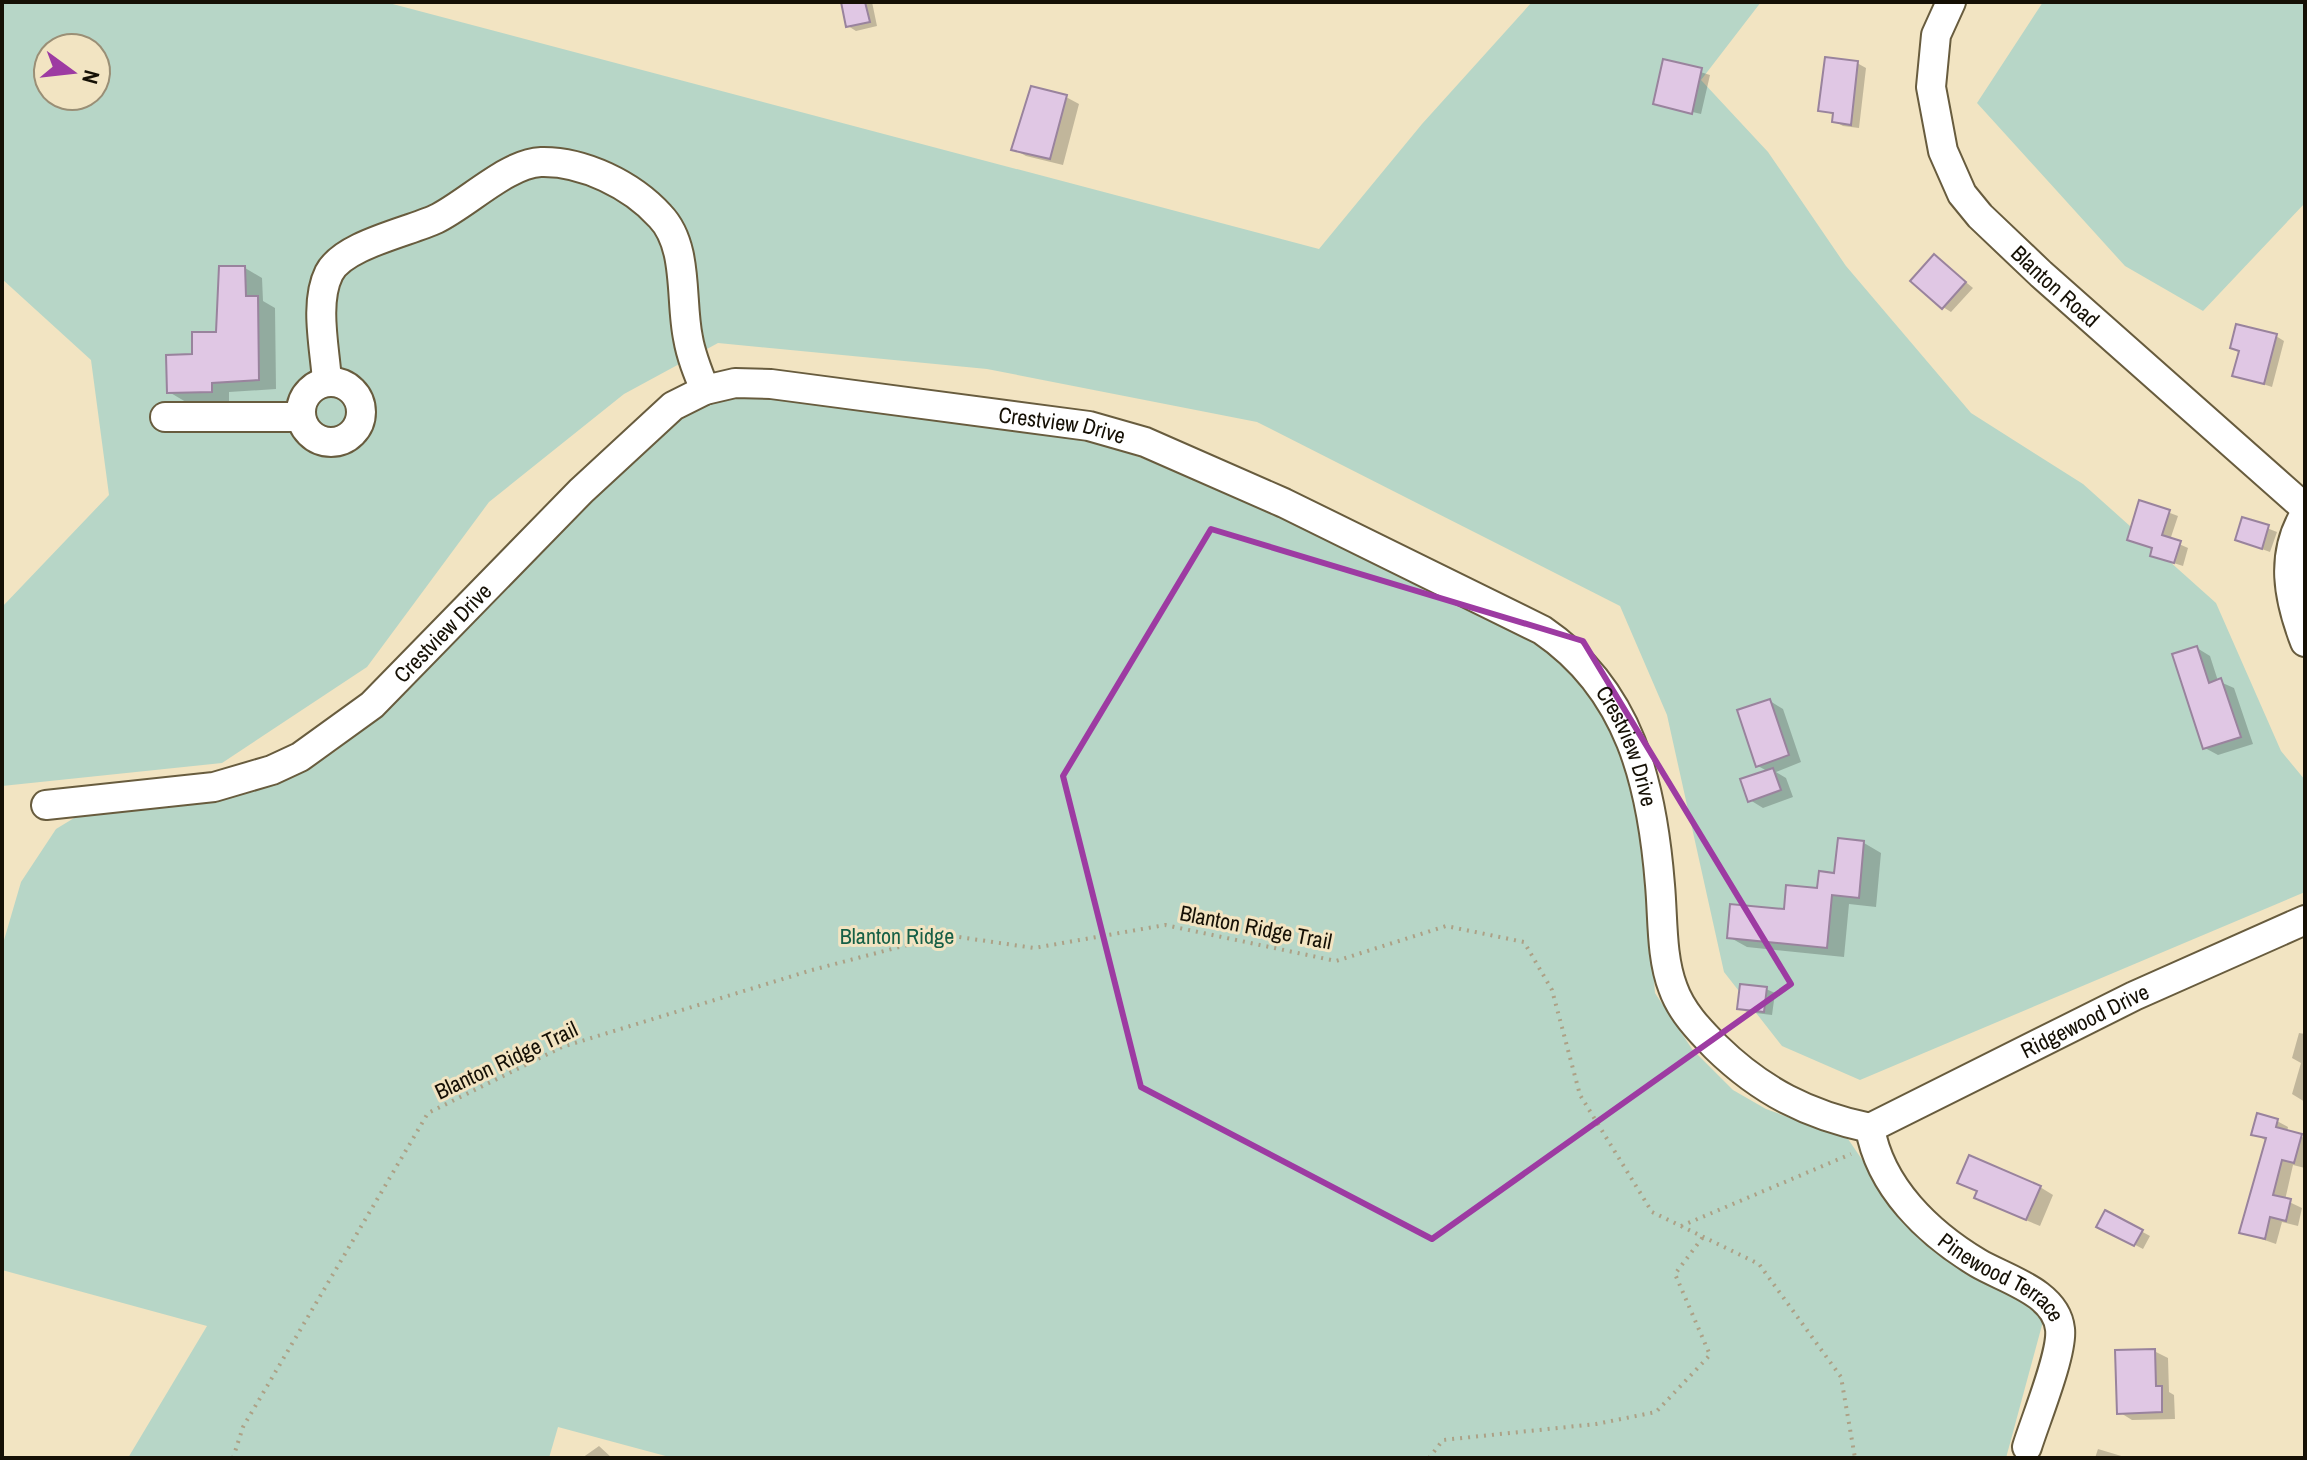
<svg xmlns="http://www.w3.org/2000/svg" width="2307" height="1460" font-family="'Archivo Narrow',sans-serif">
	<rect width="100%" height="100%" fill="#f2e4c2"/>
	<path fill="#b7d6c7" fill-rule="evenodd" d="M2 2H385L1319 249 1422 124 1532 2H1761L1701 80 1768 152 1846 266 1971 413 2083 484 2216 603 2281 751 2305 780V892L1860 1080 1782 1046 1724 972 1667 715 1620 606 1257 422 987 369 718 343 624 394 489 502 367 667 222 763 2 786V607L109 495 91 360 2 279ZM48 48H96V96H48Z
		M2043 2H2305V203L2203 311 2125 266 1977 103Z
		M745 392 1071 434C1230 483 1379 564 1529 634L1562 655 1611 723 1625 757 1642 826 1655 993 1692 1049 1733 1090 1766 1109 1848 1139 1878 1183 2045 1314 2006 1458H673L558 1427 549 1458H128L207 1326 2 1270V947L21 882 56 829 84 812 207 800 289 778 336 751 509 586 653 439 688 409Z"/>
	<path fill="#0003" d="M843 2H872L877 26 856 31 848 26Z
		M1665 61 1710 75 1701 114 1655 103Z
		M1857 63 1866 68 1859 128 1843 126 1834 121 1835 115 1820 110Z
		M1066 97 1079 104 1063 165 1026 156 1013 149Z
		M1934 256 1973 288 1951 312 1943 307Z
		M245 268 262 278 263 301 275 308 276 389 229 392V401L186 402 169 392 194 356 217 334Z
		M2276 336 2284 341 2272 387 2235 375 2240 352 2232 347Z
		M2141 502 2178 516 2170 540 2188 548 2183 566 2161 559 2152 555 2154 549 2129 540Z
		M2244 519 2277 532 2270 552 2237 540Z
		M2197 648 2210 656 2218 681 2234 688 2253 744 2218 755 2205 748Z
		M1770 701 1783 709 1801 762 1776 772 1786 778 1793 797 1763 808 1750 800 1769 772 1758 766Z
		M1864 843 1881 853 1876 907 1849 904 1844 957 1747 947 1729 937 1785 912 1836 875Z
		M1766 989 1775 993 1772 1015 1747 1012 1739 1008Z
		M2299 1033 2305 1034V1102L2292 1094 2301 1063 2292 1058Z
		M2277 1121 2288 1127 2287 1132 2305 1138V1168L2293 1165 2285 1200 2302 1208 2298 1226 2282 1222 2276 1244 2241 1232 2267 1141 2254 1134Z
		M1959 1182 2040 1187 2053 1195 2040 1226 1990 1205 1977 1197 1979 1192Z
		M2106 1212 2150 1236 2143 1249 2099 1226Z
		M2154 1351 2168 1358 2169 1392 2174 1395 2175 1419 2132 1420 2119 1412Z
		M599 1446 612 1458H582Z
		M2098 1449 2128 1458H2095Z"/>
	<path fill="#e0c7e4" stroke="#99839d" stroke-width="2" d="M841 2H865L870 22 846 27Z
		M1825 57 1858 61 1851 125 1832 122 1833 113 1818 111Z
		M1663 59 1702 68 1692 114 1653 104Z
		M1031 86 1067 95 1050 159 1011 150Z
		M1934 254 1966 282 1942 309 1910 281Z
		M219 266H245L246 296H258L259 380 212 383V392L167 393 166 355 192 354V332H216Z
		M2236 324 2277 334 2264 384 2232 376 2239 351 2230 348Z
		M2139 500 2170 510 2162 535 2181 541 2174 563 2150 556 2152 548 2127 540Z
		M2242 517 2269 525 2262 549 2235 540Z
		M2197 646 2209 683 2221 678 2241 737 2203 749 2172 654Z
		M1770 699 1789 755 1756 767 1737 710Z
		M1773 768 1781 790 1748 802 1740 779Z
		M1838 838 1864 841 1859 898 1832 895 1827 948 1727 938 1730 904 1784 909 1786 885 1817 888 1819 871 1834 873Z
		M1740 984 1767 987 1764 1012 1737 1009Z
		M2257 1113 2278 1119 2276 1127 2302 1134 2294 1163 2282 1160 2273 1195 2291 1199 2286 1221 2270 1217 2265 1239 2239 1233 2266 1138 2251 1135Z
		M1969 1155 2041 1186 2026 1220 1974 1198 1977 1191 1957 1183Z
		M2105 1210 2143 1230 2134 1246 2096 1227Z
		M2155 1349 2156 1386H2162V1412L2117 1414 2115 1350Z"/>
	<g fill="none" stroke-linecap="round" stroke-linejoin="round">
		<g stroke="#685c3e" stroke-width="32">
			<g id="minor">
				<path id="s1" d="M1951 2 1936 35 1931 87 1943 151 1962 194 1980 216 2041 274 2305 508"/>
				<path d="M327 381C325 349 314 303 329 273 343 245 408 232 436 219 467 204 508 163 541 162 583 161 632 185 660 216 689 246 680 300 688 338 691 356 698 373 705 390"/>
				<circle cx="331" cy="412" r="30"/>
				<path d="M165 417H301"/>
				<path d="M2305 514C2280 555 2288 598 2305 642"/>
				<path id="s2" d="M46 805 214 787 272 770 300 757 372 705 581 491 673 406 705 390 735 383 771 384 1089 426 1145 442 1284 503 1542 630C1630 690 1652 784 1660 885 1663 918 1661 957 1673 988 1681 1011 1699 1030 1716 1047 1761 1091 1808 1115 1870 1128"/>
				<path id="s3" d="M1870 1128 2134 996 2305 920"/>
				<path id="s4" d="M1870 1128C1880 1187 1928 1233 1978 1263 2005 1279 2056 1292 2060 1329 2063 1353 2035 1421 2027 1447"/>
			</g>
		</g>
		<path stroke="#aca186" stroke-width="4" stroke-dasharray="2 6" stroke-linecap="butt" d="M1681 1226 1851 1154
			M233 1458 243 1427 428 1113 562 1047 812 970 945 935 1034 948 1165 925 1336 961 1446 926 1524 942 1552 990 1580 1095 1652 1212 1759 1264 1841 1377 1855 1458
			M1429 1458 1443 1440 1596 1424 1656 1412 1710 1355 1675 1274 1703 1237"/>
		<use href="#minor" stroke="#fff" stroke-width="28"/>
	</g>
	<path fill="none" stroke="#9d3ba2" stroke-width="6" stroke-linejoin="round" d="M1211 529 1583 641 1791 984 1432 1239 1141 1087 1063 776Z"/>
	<g text-anchor="middle" dominant-baseline="central" stroke-width="6" stroke-linejoin="round" paint-order="stroke">
		<g font-size="22" fill="#151005" stroke="#f2e4c2">
			<text stroke="none"><textPath href="#s1" startOffset="332">Blanton Road</textPath></text>
			<text stroke="none"><textPath href="#s2" startOffset="1170">Crestview Drive</textPath></text>
			<text stroke="none"><textPath href="#s2" startOffset="450">Crestview Drive</textPath></text>
			<text stroke="none"><textPath href="#s2" startOffset="1842">Crestview Drive</textPath></text>
			<text transform="translate(1256 927) rotate(11)">Blanton Ridge Trail</text>
			<text stroke="none"><textPath href="#s3" startOffset="240">Ridgewood Drive</textPath></text>
			<text transform="translate(506 1060) rotate(-25)">Blanton Ridge Trail</text>
			<text stroke="none"><textPath href="#s4" startOffset="206">Pinewood Terrace</textPath></text>
		</g>
		<g font-size="22" fill="#165f46" stroke="#f2e4c2">
			<text x="897" y="936">Blanton Ridge</text>
		</g>
	</g>
	<rect width="2307" height="1460" fill="none" stroke="#151005" stroke-width="8"/>
	<g transform="translate(72 72) rotate(105)"><circle r="38" fill="#f2e4c2" stroke="#9a8f76" stroke-width="2"/>
	<path d="M0-6L14 30L0 20L-14 30Z" fill="#9d3ba2"/>
	<text y="-12" font-size="22" font-weight="bold" text-anchor="middle" fill="#151005">N</text>
	</g>
</svg>
